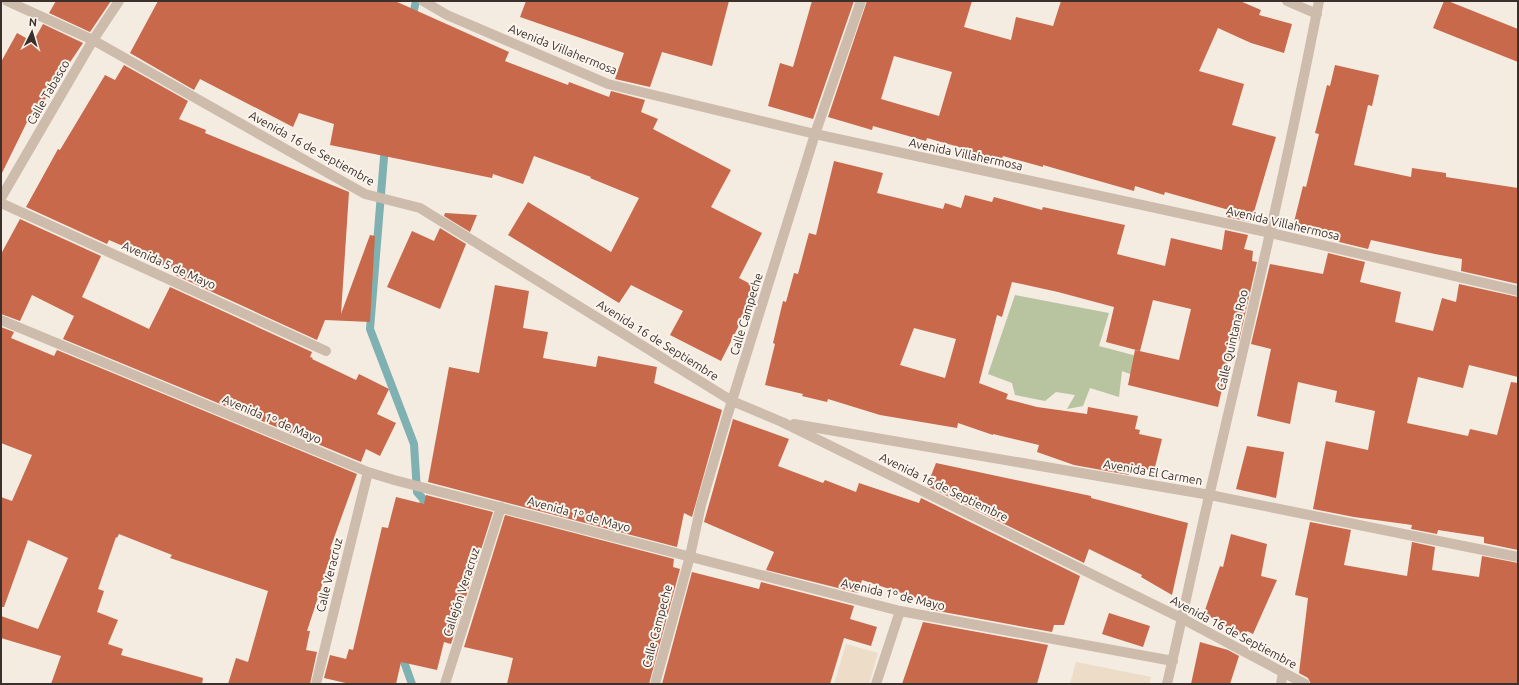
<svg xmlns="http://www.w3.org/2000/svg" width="1519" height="685" font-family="Ubuntu,sans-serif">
	<rect width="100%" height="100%" fill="#f4ebe1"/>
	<path fill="#b8c4a0" d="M1015 295 1109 313 1099 346 1152 360 1146 380 1122 371 1119 397 1090 388 1083 406 1067 409 1075 395 1056 392 1045 401 1015 395 1012 383 988 374Z"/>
	<path fill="#ecdcc8" d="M846 644 878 653 869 684H834Z
		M1076 662 1151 677 1149 684H1070Z"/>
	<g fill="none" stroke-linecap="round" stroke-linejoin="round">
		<path stroke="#7fb0b2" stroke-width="8" d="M412 19 416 1
			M385 145 370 329 414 444 417 492 424 500 421 514
			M398 654 403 659 412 684"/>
	</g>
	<path fill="#c8694b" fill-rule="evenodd" d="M56 1H111L90 32 49 13Z
		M158 1H395L509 52 505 61 568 85 569 82 609 97 611 91 645 100 641 112 658 119 653 129 731 170 711 207 762 233 739 278 758 288 721 361 670 335 683 311 631 285 619 303 508 235 528 202 611 252 639 198 590 178 591 177 534 156 523 184 493 174 492 178 330 145 334 124 299 113 293 127 200 79 194 90 130 53Z
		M526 1H729L712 66 662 52 650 87 615 79 624 53 520 17Z
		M812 1H854L813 119 768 106 780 63 793 67Z
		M867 1H972L964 27 1011 40 1016 17 1053 26 1061 1H1240L1261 10 1259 15 1292 24 1284 53 1251 43 1218 28 1199 71 1244 84 1232 125 1276 137 1251 222 1227 217 1229 210 1165 192 1164 195 1135 186 1134 191 1043 165V167L1003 156 1000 167 974 160 976 153 965 150 966 149 927 138 926 141 873 126 872 130 828 117ZM894 56 952 72 939 116 881 99Z
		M1444 1H1448L1518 29V62L1433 28Z
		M43 24 83 43 29 123 27 122 1 175V62L17 33 33 42Z
		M124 65 188 101 179 119 206 130 205 133 349 192 341 314 370 235 375 236 370 322 325 320 317 340 175 275 177 272 162 265 163 263 109 240 107 244 26 207 58 149 60 150 105 75 115 80Z
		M1335 65 1379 75 1372 106 1368 105 1354 165 1411 177 1412 168 1446 173V177L1518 188V284L1461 271 1462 259 1435 254 1371 240 1368 249 1331 240 1332 235 1293 226 1303 186 1306 187 1319 134 1315 133 1327 85 1330 86Z
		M834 161 883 173 877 193 943 209 945 203 961 208 965 195 992 202 994 197 1042 210 1043 207 1125 225 1117 254 1165 266 1171 238 1222 250 1225 230 1248 235 1244 249 1253 251 1252 261 1257 262 1239 341 1233 339 1218 407 1128 385 1135 350 1179 360 1191 309 1153 300 1140 351 1106 342 1114 307 1058 292 1012 282 1002 317 997 315 979 383 1008 394 1006 399 1037 407 1087 414 1088 407 1138 416 1135 429 1140 430 1139 434 1162 439 1154 471 1131 466 1129 475 1074 465 1037 452 1039 445 993 434V435L958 423 957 428 880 415 828 399 827 402 802 396 803 394 765 385 775 344 773 343 783 301 786 302 794 273 798 274 809 233 816 235ZM914 328 956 339 945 378 900 365Z
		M445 213 477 215 470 232 444 216Z
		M20 219 101 256 82 297 149 329 170 287 312 352 310 357 313 358 312 359 356 380 359 374 389 389 377 414 396 423 380 456 366 449 361 462 63 339 74 316 32 295 20 321 1 314V254Z
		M440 228 466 244 440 309 387 287 412 231 434 241Z
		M1328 253 1365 262 1360 282 1401 292 1395 322 1433 331 1442 298 1456 302 1459 284 1518 297V377L1469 365 1463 388 1418 377 1407 423 1468 436 1470 429 1497 435 1511 382 1518 383V550L1484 543V537L1438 530 1437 534 1411 529 1412 525 1354 517 1313 509 1326 441 1368 450 1375 411 1335 402 1337 391 1298 382 1290 424 1257 416 1271 349 1251 344 1270 264 1323 274Z
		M495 285 529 291 523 328 548 332 543 358 596 367 598 356 657 367 654 383 722 410 692 517 684 513 677 547 428 482 449 367 479 373Z
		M1 327 14 332 11 338 54 356 57 350 357 474 330 549 333 550 325 572 326 573 307 631H310L306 650 317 652 310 684H228L236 658 248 662 268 591 170 558 172 555 119 534 117 538 116 537 98 589 104 591 97 612 118 620 108 644 123 649 121 655 203 678 202 684H51L61 656 1 638V616L38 629 68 558 28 540 4 607H1V497L12 501 32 455 1 443Z
		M733 419 789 439 778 466 823 483 825 480 856 492 859 483 919 503 921 498 1080 576 1064 625H1054L1052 632 927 609 929 602 862 580 858 593 766 570 774 552 704 522Z
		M1247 446 1284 452 1276 498 1236 489Z
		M936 463 1091 496V498L1188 523 1172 595 1141 577 1142 575 1089 549 1084 563 927 486Z
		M426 495 493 512 451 644 444 642 437 670 401 662 396 684H350L324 678 330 655 346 659 349 649 353 650 382 527 388 528 396 497 424 504Z
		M505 515 674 559 673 567 680 569 649 684H507L513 658 464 647Z
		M1310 522 1351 530 1344 565 1361 568 1407 576 1412 542 1435 547 1432 570 1479 577 1482 556 1518 563V684H1311L1308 678 1299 673 1308 598 1295 595Z
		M1231 534 1267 544 1261 576 1277 580 1253 634 1247 631 1245 638 1204 613 1220 566 1223 567Z
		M692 572 759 589 761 582 854 606 850 619 877 627 871 646 844 638 830 684H662Z
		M1109 613 1150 626 1143 647 1102 634Z
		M923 622 1048 645 1037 684H902Z
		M1200 642 1228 650 1239 656 1230 684H1191Z"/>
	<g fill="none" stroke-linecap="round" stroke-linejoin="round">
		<path stroke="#cdbbac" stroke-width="10" d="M7 1 93 40 365 194 420 208 732 401 782 422 1183 619 1305 684
			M423 1 447 15 608 84 815 134 1271 233 1518 291
			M1287 1 1317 14
			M1 198 93 40 119 1
			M1 203 326 351
			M1 320 368 472 394 480 900 611 1173 661
			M794 424 1210 495 1518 557
			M316 684 368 472
			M445 684 501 507
			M655 684 690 556 701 505 726 420 815 134 861 1
			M876 684 900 611
			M1167 684C1182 620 1195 556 1210 492 1248 329 1287 166 1319 1
			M1281 684 1283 673"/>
	</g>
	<g text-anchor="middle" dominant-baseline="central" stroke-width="4" stroke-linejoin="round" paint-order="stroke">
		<g font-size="12" fill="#3b302b" stroke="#fbf5ee">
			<text transform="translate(563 49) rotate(22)">Avenida Villahermosa</text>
			<text transform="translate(48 92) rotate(-60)">Calle Tabasco</text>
			<text transform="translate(312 148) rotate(29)">Avenida 16 de Septiembre</text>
			<text transform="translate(966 154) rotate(12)">Avenida Villahermosa</text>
			<text transform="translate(1283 223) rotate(13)">Avenida Villahermosa</text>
			<text transform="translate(169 265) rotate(24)">Avenida 5 de Mayo</text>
			<text transform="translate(746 314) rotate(-73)">Calle Campeche</text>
			<text transform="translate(658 340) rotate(32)">Avenida 16 de Septiembre</text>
			<text transform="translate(1232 340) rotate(-77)">Calle Quintana Roo</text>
			<text transform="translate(272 419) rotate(23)">Avenida 1º de Mayo</text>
			<text transform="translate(1153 472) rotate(10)">Avenida El Carmen</text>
			<text transform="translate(944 487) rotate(26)">Avenida 16 de Septiembre</text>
			<text transform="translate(579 514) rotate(15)">Avenida 1º de Mayo</text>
			<text transform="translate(329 575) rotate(-76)">Calle Veracruz</text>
			<text transform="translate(461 592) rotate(-72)">Callejón Veracruz</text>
			<text transform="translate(893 594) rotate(13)">Avenida 1º de Mayo</text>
			<text transform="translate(657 626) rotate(-75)">Calle Campeche</text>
			<text transform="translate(1234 632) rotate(28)">Avenida 16 de Septiembre</text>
		</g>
	</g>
	<rect width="1519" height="685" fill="none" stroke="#3b302b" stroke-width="4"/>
	<g transform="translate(32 32) rotate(5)" stroke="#fbf5ee" stroke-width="3" paint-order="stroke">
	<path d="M0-3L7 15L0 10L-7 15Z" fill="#3b302b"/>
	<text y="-6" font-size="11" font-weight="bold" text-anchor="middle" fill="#3b302b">N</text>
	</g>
</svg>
